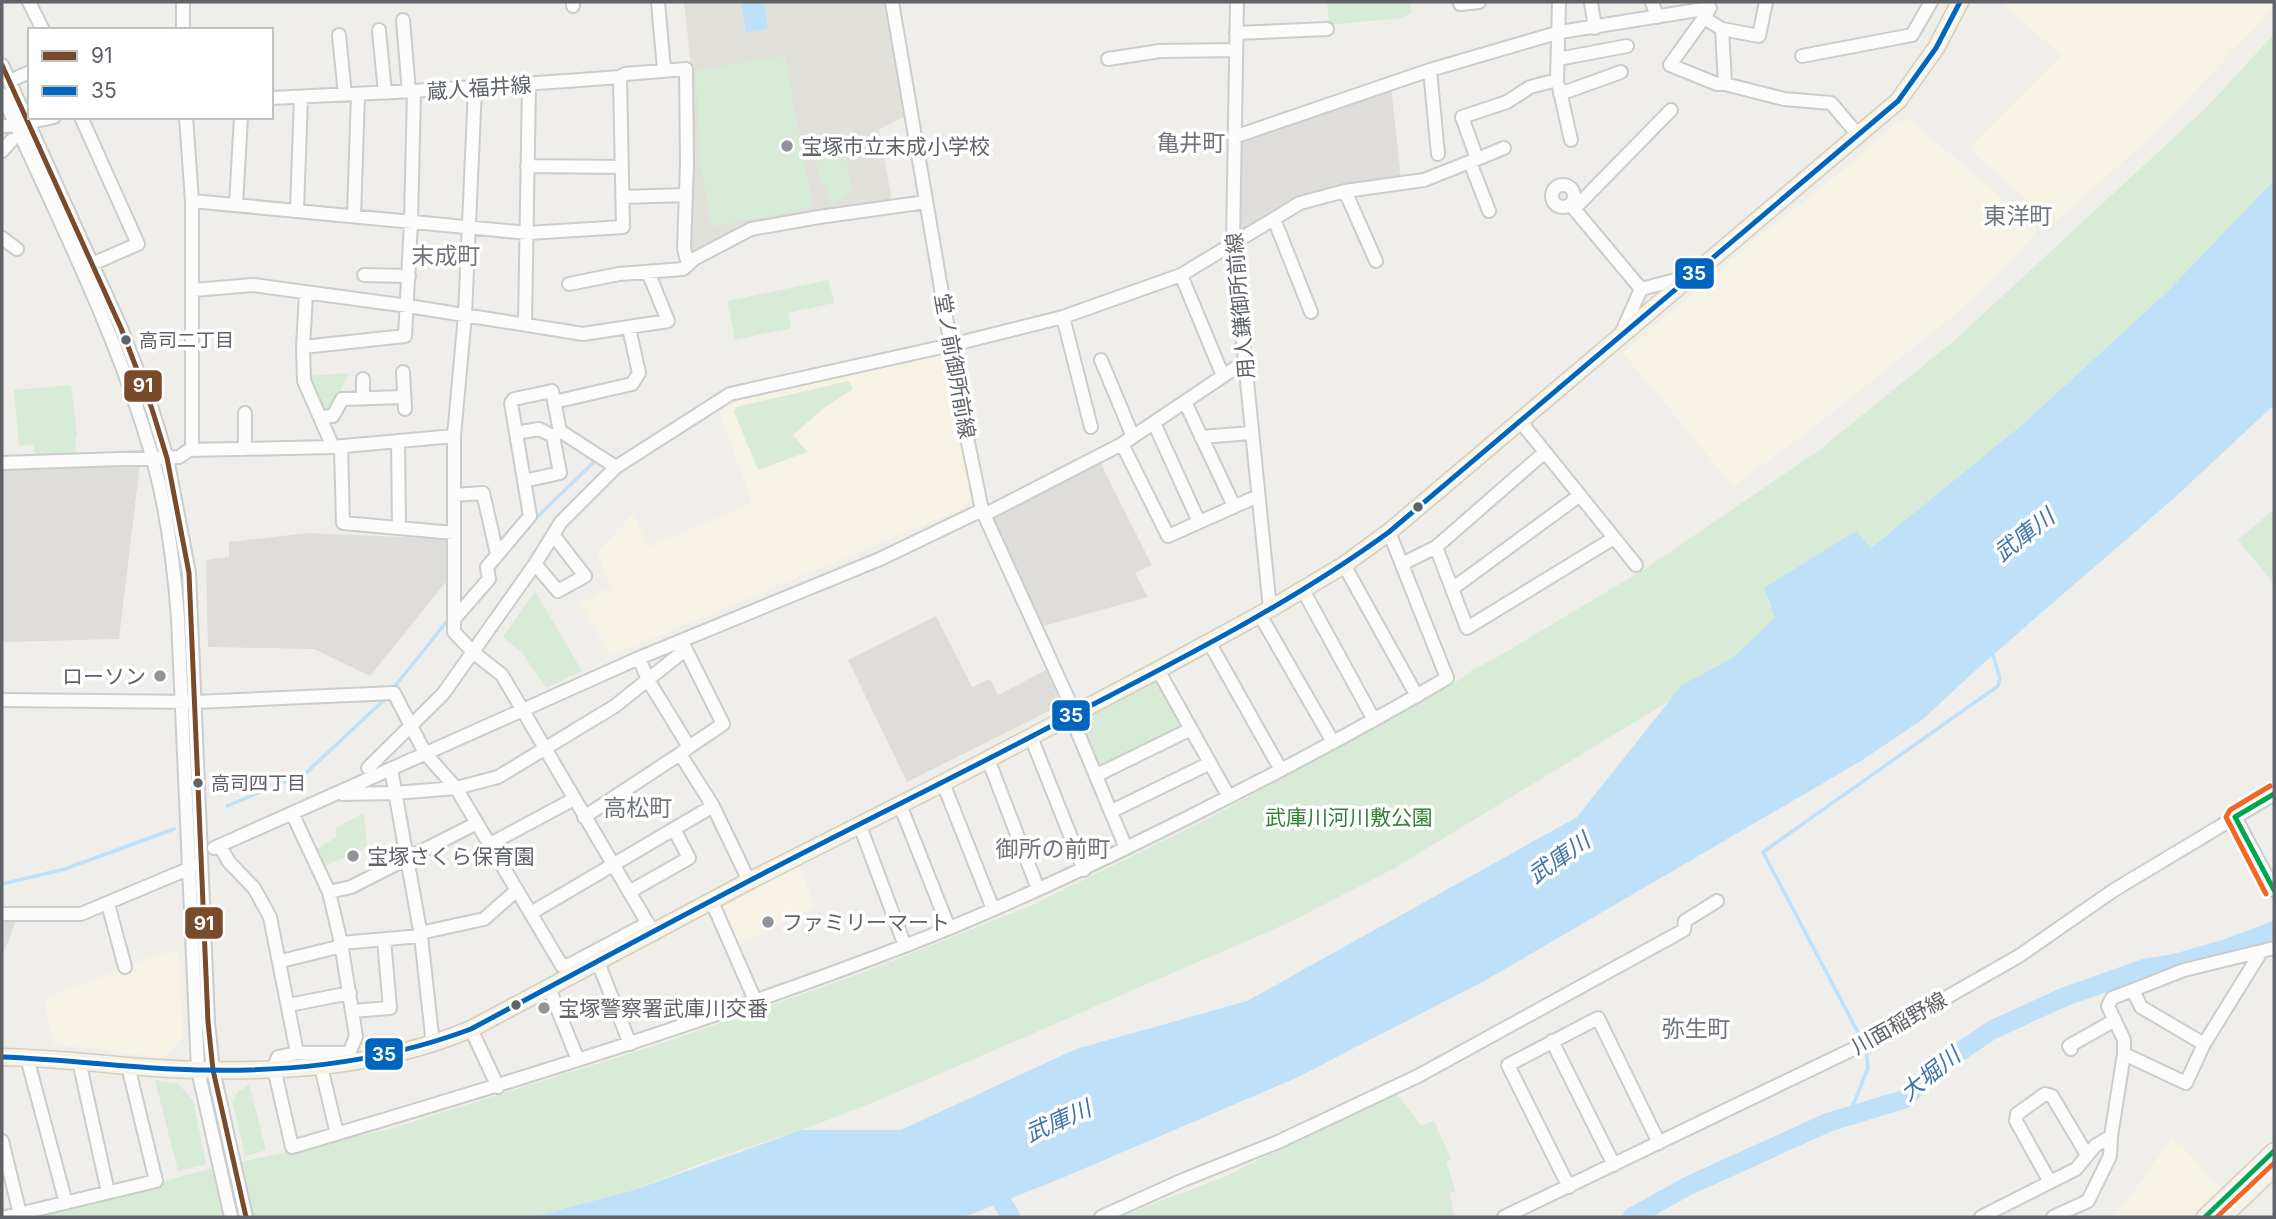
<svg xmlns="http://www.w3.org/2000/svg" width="2276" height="1219" font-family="Inter,'Noto Sans JP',sans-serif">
	<rect width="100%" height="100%" fill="#efeeea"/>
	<path fill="#f7f3e4" d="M2000 2H2274V7L2156 132 2054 223 1969 149 2062 55Z
		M1909 119 2035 226 2036 232 2002 272 1950 318 1805 434 1733 486 1623 353 1761 235 1860 157 1897 122Z
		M938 354 944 358 972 496 966 507 611 656 580 604 611 587 597 553 633 514 648 547 752 503 718 408 733 399Z
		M799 867 816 906 736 947 720 908Z
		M179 950 182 1038 164 1058 54 1044 44 999 160 954Z
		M2171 1137 2177 1145 2179 1143 2220 1189 2190 1217H2114L2147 1174Z"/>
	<path fill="#dfddda" d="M1391 86 1401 179 1347 185 1238 233 1239 140Z
		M1099 460 1152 565 1135 573 1148 597 1040 627 1004 551 992 516Z
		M140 463 119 639 2 642V466Z
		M308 533 449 539V578L370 676 314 649 208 647 206 560 229 557V542Z
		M936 616 972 687 990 679 998 695 1046 670 1059 699 1057 707 907 782 848 660Z
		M16 921 2 957V922Z"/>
	<path fill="#e2e0da" d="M684 2H886L904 117 879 129 892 201 818 210 748 223 688 256 691 67Z"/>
	<path fill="#d8ebd6" d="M1327 2H1411V13L1401 18 1329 25Z
		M2274 34V180L2167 292 2023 424 1871 548 1767 599 1776 618 1730 664 1393 869 1288 923 879 1100 802 1130 712 1159 634 1190 533 1217H31L209 1169 390 1129 660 1044 860 974 1030 906 1208 819 1459 680 1472 670 1494 659 1645 569 1818 451 1955 340 2208 106Z
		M785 56 813 207 712 227 700 162 696 70Z
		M843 140 852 190 839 200 830 203 826 183H820L814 144Z
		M829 280 834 303 788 313 791 328 735 340 727 301Z
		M349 373 330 413H322L308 376Z
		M849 381 853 389 824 408 793 435 807 452 758 470 734 412 736 407Z
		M71 385 77 435 75 440 76 456H35L34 445 19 446 14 390Z
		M2274 509V584L2238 540Z
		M535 591 582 671 546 688 523 654 503 637Z
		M1158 679 1184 727 1099 768 1079 720Z
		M364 813 367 847 325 866 318 849 337 836 335 828Z
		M155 1080 178 1084 193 1100 206 1164 178 1171Z
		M249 1084 266 1150 245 1156 232 1101 238 1092Z
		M1394 1091 1421 1125 1434 1121 1451 1159 1446 1162 1456 1191 1450 1193 1454 1217H1119L1224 1177 1381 1101V1098Z"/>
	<path fill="#bfe0f9" d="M741 2H764L768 29 746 33Z
		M2274 180V405L2173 499 1987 660 1923 719 1861 761 1486 980 1296 1078 1062 1178 964 1217H533L634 1190 802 1130H901L1076 1049 1247 1001 1577 817 1682 685 1731 659 1775 618 1764 588 1856 531 1871 548 2023 424 2167 292Z"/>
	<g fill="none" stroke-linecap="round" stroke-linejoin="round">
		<path stroke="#bfe0f9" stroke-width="3.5" d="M532 522 596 460
			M395 686 449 619
			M227 806 306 773 385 699
			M2 884 65 869 174 829
			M1862 1040 1763 852 1998 686 2000 678 1993 655
			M1848 1117 1868 1068 1866 1047"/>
		<path stroke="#bfe0f9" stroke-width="19" d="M988 1179 1011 1217
			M1632 1217 1688 1186 1829 1122 1905 1099 1941 1061 1961 1051 1992 1030 2064 997 2146 968 2173 964 2228 948 2274 931"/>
		<g stroke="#cbcccc" stroke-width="16">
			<path id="minor" d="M29 2 43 30
				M183 2V30
				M658 2 664 70
				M892 2 965 428 982 510 1075 714V726L1126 848
				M1237 2 1233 243 1270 609
				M1460 2V4L1479 2
				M1591 2 1595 28
				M1652 2 1657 17
				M573 6V2
				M1708 12 1670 65 1717 84H1725
				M1704 18 1722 29 1725 84 1784 99 1831 103 1859 136
				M403 20 409 92
				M1722 29 1759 36 1766 2
				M379 30 385 93
				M1236 33 1327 29
				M339 35 345 95
				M1802 56 1912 35 1931 2
				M1108 59 1160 51 1236 50
				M1558 59 1627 46
				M2 65 121 328 152 409 167 458 189 573 208 1022 213 1070 246 1217
				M1430 70 1438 154
				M9 81 30 72
				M1559 87 1571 140
				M475 88 465 315 454 436V632L474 653 502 675 654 934
				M2 94C55 213 116 331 152 456 167 509 174 564 178 618L198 1070 231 1217
				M1560 94 1621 72
				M271 98C388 93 504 86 620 77L625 74 686 69 687 164 684 248 688 265
				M81 117 138 244 92 264
				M2 126C19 126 36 120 54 117
				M1234 137 1430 70 1560 32 1710 8
				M2 151 12 140
				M1477 159 1504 148
				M1470 162 1489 211
				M527 166 622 167
				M1552 196a11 11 0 1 1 22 0a11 11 0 1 1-22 0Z
				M1345 191 1376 261
				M622 197 686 195
				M192 201 528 233 623 227 620 77
				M1570 204 1641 289
				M236 205 241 117
				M1574 209 1671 110
				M297 210 301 97
				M354 216 358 94
				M1274 219 1311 312
				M2 238 17 249
				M364 275 409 276
				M1181 275 1223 376
				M569 284 619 274 683 269 694 259 751 229 819 217 926 202
				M193 290 253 285 408 306 583 334 668 321 648 272
				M306 294 303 347 304 381 333 447 454 436
				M1063 317 1091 427
				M525 324 529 84
				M1621 334 1641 289 1691 276
				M303 347 405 336 411 222 414 92
				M1101 360 1133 437
				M403 372 405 409
				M363 379V397
				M554 402 632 384 639 373 629 328
				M1185 402 1234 506
				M245 413V449
				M320 417 333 416 342 399 404 397
				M1520 421 1636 565
				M1154 423 1199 522
				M516 433 539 429 553 436
				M1201 437 1251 433
				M398 441 399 528
				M1122 444 1168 536 1258 496
				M341 446 343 523 454 533
				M190 450 333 447
				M2 463 179 457 192 448V201L186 117
				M524 481 560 473 553 436 560 431
				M454 495 483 493 497 554
				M984 515 1122 444 1244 362
				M1436 547 1467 628 1614 538
				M535 564 558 591 585 576 554 536
				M1402 564 1436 547 1545 452
				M1344 565 1417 696
				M1452 589 1580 495
				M1303 590 1374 720
				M1260 615 1333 742
				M455 618 489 579 487 567 530 516 511 403 514 399 552 391 560 431 616 467
				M1209 642 1281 770
				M683 644 723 724 689 747
				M639 658 648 680 689 747 680 754 713 806 749 881
				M1158 670 1229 797
				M2 700 195 702 394 693 425 753 456 788 562 966 571 964 648 923
				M1031 737 1084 870
				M988 759 1038 889
				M368 768 443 694 535 564 561 522 616 467 730 394 951 345 1063 317 1181 275 1300 203 1345 191 1424 180 1477 159 1462 117 1507 102 1530 87 1557 80 1559 2
				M391 769 421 936 433 1045
				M1097 775 1191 729
				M943 783 993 909
				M342 794 395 793 456 788 498 777 615 706 685 650
				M900 805 949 928
				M1112 811 1210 763
				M292 813 329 892 341 943 356 1036 345 1064
				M584 817 680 754
				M2235 817 2274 890
				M860 826 905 946
				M490 844 574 799
				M220 846 229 862 254 888 270 917 297 1053 278 1057 274 1068 292 1147C499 1086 705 1023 907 945 1003 908 1095 864 1187 818 1275 774 1362 728 1447 678L1389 532
				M214 848 639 658 880 559 982 510
				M329 892 351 887 477 823
				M629 892 689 858 674 829
				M712 902 755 1000
				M108 904 125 967
				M531 913 713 806
				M2 914H81L188 869 191 865
				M420 933 484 919 517 890
				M341 943 421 936
				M281 961 342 946
				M598 962 630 1044
				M549 988 578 1060
				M289 1005 350 993
				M352 1011 390 1008 384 940
				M471 1029 498 1087
				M1552 1041 1614 1165
				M2204 1044 2141 1007 2133 990 2184 970 2274 948
				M2071 1049 2069 1046 2115 1020
				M297 1053H350
				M2124 1054 2186 1083 2204 1044 2261 952
				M27 1058 66 1203
				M79 1061 108 1192
				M321 1067 337 1134
				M2 1141 20 1214
				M2050 1182 2016 1121 2017 1114 2045 1094 2052 1096 2087 1155
				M1569 1187 1508 1065 1598 1018 1659 1143
				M6 1217 156 1181 128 1066
				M1101 1217 1183 1180 1278 1142 1418 1076 1684 930 1685 921 1717 901
				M1504 1217 1872 1040 2019 956 2114 890 2274 794
				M1981 1217 2076 1169 2095 1146 2111 1136 2124 1054V1040L2108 1006 2112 998 2133 990
				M2053 1217 2088 1201 2110 1156 2111 1136"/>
		</g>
		<g stroke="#d7ceb8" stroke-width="19">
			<path id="major" d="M2 1057C68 1058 133 1069 199 1070 293 1072 383 1066 471 1029L749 881 943 783 1158 670 1270 609 1344 565 1389 532 1898 101 1936 48 1960 2
				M2205 1217 2274 1151
				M2223 1217 2274 1168"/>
		</g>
		<use href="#minor" stroke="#fdfcfc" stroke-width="12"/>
		<use href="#major" stroke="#f4f2e9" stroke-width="16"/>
		<g stroke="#fff" stroke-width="10">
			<path id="bus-1" d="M2 65 121 328 152 409 167 458 189 573 208 1022 213 1070 246 1217"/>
		</g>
		<g stroke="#fff" stroke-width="10">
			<path id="bus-2" d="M2 1057C59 1059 115 1066 172 1069 275 1074 375 1065 471 1029 563 980 655 930 747 882 844 831 943 783 1040 732 1158 670 1281 611 1389 532L1898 101 1936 48 1960 2"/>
		</g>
		<g stroke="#fff" stroke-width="10">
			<path id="bus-3" d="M2274 794 2235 817 2274 890
				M2205 1217 2274 1151"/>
		</g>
		<g stroke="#fff" stroke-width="10">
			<path id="bus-4" d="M2266 894 2226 817 2230 810 2270 786
				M2217 1217 2274 1163"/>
		</g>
		<use href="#bus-1" stroke="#7a4b2a" stroke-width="5"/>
		<use href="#bus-2" stroke="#0065bd" stroke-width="5"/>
		<use href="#bus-3" stroke="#00a651" stroke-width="5"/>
		<use href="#bus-4" stroke="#f26522" stroke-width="5"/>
	</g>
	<g fill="#919496" stroke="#fff" stroke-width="2.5">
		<circle cx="787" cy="146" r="7"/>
		<circle cx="160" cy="676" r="7"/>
		<circle cx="353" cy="856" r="7"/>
		<circle cx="768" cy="922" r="7"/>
		<circle cx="544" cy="1008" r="7"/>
	</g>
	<g fill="#5f6368" stroke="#fff" stroke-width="2.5">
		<circle cx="126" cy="340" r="6"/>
		<circle cx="1418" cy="507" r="6"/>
		<circle cx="198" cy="783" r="6"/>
		<circle cx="516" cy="1005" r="6"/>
	</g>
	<g text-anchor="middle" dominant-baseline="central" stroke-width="7" stroke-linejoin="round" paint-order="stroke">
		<g font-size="19" fill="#5f6368" stroke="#fff" text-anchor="start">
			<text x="139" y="340">高司二丁目</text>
			<text x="211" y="783">高司四丁目</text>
		</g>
		<g font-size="21" fill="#5f6368" stroke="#fff">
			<text transform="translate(479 88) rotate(-4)">蔵人福井線</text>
			<text transform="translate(1240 306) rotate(-95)">用人鎌御所前線</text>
			<text transform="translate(955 366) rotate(80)">堂ノ前御所前線</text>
			<text transform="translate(1899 1023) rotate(-29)">川面稲野線</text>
		</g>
		<g font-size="21" fill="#5f6368" stroke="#fff" text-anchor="start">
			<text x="801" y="146">宝塚市立末成小学校</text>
			<text x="146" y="676" text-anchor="end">ローソン</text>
			<text x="367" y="856">宝塚さくら保育園</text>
			<text x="782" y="922">ファミリーマート</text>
			<text x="558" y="1008">宝塚警察署武庫川交番</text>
		</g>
		<g font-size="21" fill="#348238" stroke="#fff">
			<text x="1349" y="817">武庫川河川敷公園</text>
		</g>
		<g font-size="23" fill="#70757a" stroke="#fff">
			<text x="1191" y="143">亀井町</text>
			<text x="2018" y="216">東洋町</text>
			<text x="446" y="256">末成町</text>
			<text x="638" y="808">高松町</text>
			<text x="1053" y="849">御所の前町</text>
			<text x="1696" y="1029">弥生町</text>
		</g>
		<g font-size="23" font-style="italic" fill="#4174aa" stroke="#fff">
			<text transform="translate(2024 535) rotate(-38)">武庫川</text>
			<text transform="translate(1559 858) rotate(-35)">武庫川</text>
			<text transform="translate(1930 1074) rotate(-39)">大堀川</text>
			<text transform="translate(1058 1121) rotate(-24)">武庫川</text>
		</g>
	</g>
	<g stroke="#fff" stroke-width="2.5">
		<rect x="1674" y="257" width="41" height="33" rx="7" fill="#0065bd"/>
		<rect x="123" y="369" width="40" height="34" rx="7" fill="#7a4b2a"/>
		<rect x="1051" y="699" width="40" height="33" rx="7" fill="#0065bd"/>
		<rect x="184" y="906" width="40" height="34" rx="7" fill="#7a4b2a"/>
		<rect x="364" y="1037" width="40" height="34" rx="7" fill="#0065bd"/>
	</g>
	<g font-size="19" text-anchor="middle" font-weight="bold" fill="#fff">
		<text x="1694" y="280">35</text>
		<text x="143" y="392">91</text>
		<text x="1071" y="722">35</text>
		<text x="204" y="930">91</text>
		<text x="384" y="1061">35</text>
	</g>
	<rect width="2276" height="1219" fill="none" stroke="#5f6368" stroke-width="7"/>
	<rect x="28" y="28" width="245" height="91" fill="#ffffff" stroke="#bfc1c3" stroke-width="2"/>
	<rect x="42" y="51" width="35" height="10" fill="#7a4b2a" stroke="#bfc1c3" stroke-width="2"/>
	<text x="91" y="63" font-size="21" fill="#5f6368">91</text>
	<rect x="42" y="86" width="35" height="10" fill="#0065bd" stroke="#bfc1c3" stroke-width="2"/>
	<text x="91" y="98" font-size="21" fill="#5f6368">35</text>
</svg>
